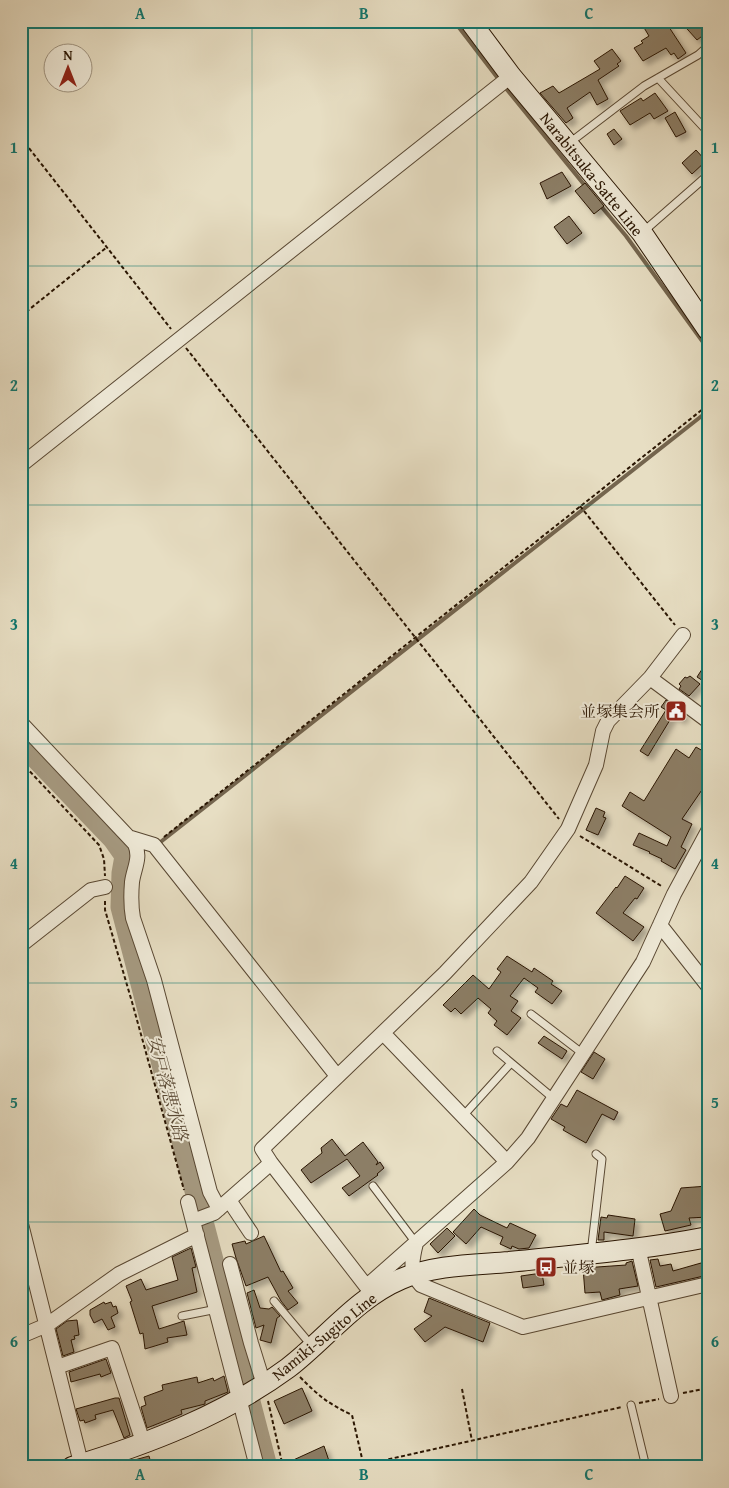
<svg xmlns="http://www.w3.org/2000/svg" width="729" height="1488" font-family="'Gentium Book Plus','Noto Serif JP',serif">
	<defs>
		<filter id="shadow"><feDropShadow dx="4.5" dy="4.5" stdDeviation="2.5" flood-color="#0004"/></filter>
	</defs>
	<rect width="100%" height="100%" fill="#e7dec3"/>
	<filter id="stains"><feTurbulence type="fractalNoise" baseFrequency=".004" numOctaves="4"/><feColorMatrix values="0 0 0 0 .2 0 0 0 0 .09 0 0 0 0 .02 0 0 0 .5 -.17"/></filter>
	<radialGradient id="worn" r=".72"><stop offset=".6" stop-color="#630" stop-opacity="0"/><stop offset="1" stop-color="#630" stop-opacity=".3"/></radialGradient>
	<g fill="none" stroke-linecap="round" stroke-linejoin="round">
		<path stroke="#74654e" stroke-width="4" d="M454 21 500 81
			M504 86 586 187
			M600 205 626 236 708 349
			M158 844 708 411
			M122 873 130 866"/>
		<path stroke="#a69a81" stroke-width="21" d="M21 743 113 839 125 856 122 873 121 907 267 1467"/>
	</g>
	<path fill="#8c7e66" stroke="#291502" filter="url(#shadow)" d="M640 21H665L686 53 678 59 674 53 671 55 666 48 643 61 634 48 643 43 641 41 649 36Z
		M680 21H695L706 33 697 40Z
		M612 49 621 61 617 64 619 66 598 80 608 99 597 105 590 92 567 108 573 118 566 123 540 93 553 86 559 93 600 69 594 61Z
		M655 93 668 111 654 119 650 113 630 125 620 111 641 98 643 101Z
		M675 112 686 132 676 137 665 118Z
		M614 129 622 139 614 145 607 134Z
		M696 150 706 161 692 174 682 163Z
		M562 172 571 186 547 199 540 183Z
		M585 183 604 206 594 214 575 191Z
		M569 216 582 233 567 244 554 227Z
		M708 660V684L697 677Z
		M690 676 700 684 689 696 679 689 681 686 679 684 685 677 687 678Z
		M666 700 685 715 681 720 673 715 648 756 640 751 666 710 661 707Z
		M696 747 708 754V781L682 819 692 824 681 847 686 850 675 869 661 861 662 859 649 853 650 852 633 845 639 833 667 846 671 837 622 806 630 792 644 801 676 749 689 758Z
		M596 808 605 812 603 817 606 818 598 835 586 830Z
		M625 876 644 888 637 899 635 898 623 913 644 927 633 941 596 913 616 887 617 888Z
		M507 956 532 972 534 968 553 981 551 984 562 991 552 1004 535 992 538 988 524 978 510 996 518 1001 511 1011 521 1018 507 1035 494 1025 497 1021 488 1013 491 1009 478 998 461 1014 455 1008 451 1012 443 1005 473 975 489 989 501 972 497 969Z
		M544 1036 567 1051 562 1059 538 1043Z
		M594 1052 605 1059 593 1079 581 1072Z
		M577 1090 618 1112 614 1120 602 1114 586 1143 563 1130 565 1127 551 1119 561 1104 567 1107Z
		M332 1139 345 1156 363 1142 378 1162 376 1165 380 1162 384 1168 377 1174 378 1175 349 1196 342 1188 360 1176 347 1159 311 1183 301 1170 322 1153 321 1148Z
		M708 1186V1217L689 1218 691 1225 665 1231 660 1214 671 1211 681 1188Z
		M474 1209 480 1215 507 1228 510 1223 536 1235 529 1248 519 1249 512 1246 511 1249 500 1244 503 1237 481 1227 466 1244 453 1232Z
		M608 1215 635 1219 633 1236 604 1232V1240H598L601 1217 607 1218Z
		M447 1228 455 1236 438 1253 430 1244Z
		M264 1236 281 1272 283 1271 293 1288 288 1291 298 1303 288 1310 281 1301 268 1277 246 1286 236 1258 232 1244 245 1241 246 1244Z
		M191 1248 196 1267 192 1268 197 1292 152 1306 159 1329 184 1321 187 1335 167 1338 168 1342 145 1349 143 1333 140 1334 130 1302 132 1301 126 1286 141 1279 146 1290 178 1280 172 1257Z
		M658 1259 660 1266 671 1264 673 1271 708 1261V1275L656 1287 650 1260Z
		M632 1261 638 1286 619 1289 620 1295 602 1300 600 1292 585 1293 583 1268 626 1265V1263Z
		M542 1273 544 1285 523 1288 521 1276Z
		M254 1290 260 1308 269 1309 272 1307 280 1316 277 1318 271 1343 260 1340 264 1325 256 1328 247 1293Z
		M429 1298 490 1323 483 1342 445 1327 425 1342 414 1329 432 1316 424 1312Z
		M104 1302 105 1304 111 1302 113 1307 116 1306 118 1313 111 1317 115 1327 108 1330 102 1319 94 1323 90 1315V1310Z
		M77 1320 79 1335 74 1336 75 1339 71 1340 74 1352 63 1356 56 1329 67 1321Z
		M106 1359 111 1373 101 1377 100 1374 71 1382 69 1372Z
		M224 1376 228 1392 205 1401V1404L181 1410 182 1414 147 1428 141 1407 146 1405 144 1397 163 1390 162 1385 197 1377 198 1383 213 1378 214 1381Z
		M302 1388 312 1411 284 1424 274 1401Z
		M115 1398H119L130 1435 124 1438 113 1410 95 1415 96 1419 85 1423 84 1420 80 1421 76 1409Z
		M324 1446 331 1467H278Z
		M149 1456 152 1467H121L120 1464Z"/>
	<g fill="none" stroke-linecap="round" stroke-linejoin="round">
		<g stroke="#584732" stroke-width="9">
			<path id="lane" d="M658 78 708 132
				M568 144 644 86 698 55 708 46
				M644 231 708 175
				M531 1014 582 1053
				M497 1051 553 1098
				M463 1116 511 1063
				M373 1186 416 1243
				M591 1253 602 1159 596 1154
				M274 1301 311 1345
				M182 1316 217 1309
				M631 1405 646 1467"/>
		</g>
		<g stroke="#584732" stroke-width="16">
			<path id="street" d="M21 465 511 76
				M650 678 708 721
				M21 723 135 844C141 858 134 868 132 882 131 894 131 907 133 918L154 980 210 1192 219 1209
				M131 838 154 845 337 1076
				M660 925 708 986
				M21 945 91 890 105 887
				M383 1033 507 1162
				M229 1200 251 1233
				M188 1202 257 1467
				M193 1221 214 1213 271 1163
				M21 1224 82 1467
				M416 1243C412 1259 409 1272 421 1285L523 1327 708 1284
				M638 1247 671 1396
				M230 1264 251 1343 264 1385
				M367 1286 507 1162 528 1138 643 962 674 894 708 831
				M373 1295 271 1163 262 1149 445 973 531 882 568 829 596 765 603 731 608 721 650 678 683 635
				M21 1336 47 1325 119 1274 197 1235
				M57 1367 112 1348 143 1442"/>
		</g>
		<g stroke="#291502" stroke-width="22">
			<path id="secondary" d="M470 21 511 76 642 233 708 330
				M72 1467C148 1444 224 1415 288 1368 326 1339 356 1298 401 1279 434 1265 473 1265 509 1262 575 1255 642 1250 708 1237"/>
		</g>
		<path stroke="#291502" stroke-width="2" stroke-dasharray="4 2.5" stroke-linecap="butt" d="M21 138 171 329
			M21 316 107 247
			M186 348 559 819
			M580 506 675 625
			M21 762 99 845 104 859 105 876
			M580 836 663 887
			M164 837 708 405
			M105 901V910L132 1002 184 1190
			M300 1377C319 1396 327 1403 352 1415L364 1467
			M462 1389 472 1441
			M683 1393 708 1388
			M268 1401 283 1467
			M639 1403 659 1399
			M363 1465 622 1407"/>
		<use href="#lane" stroke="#efead8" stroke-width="7"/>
		<use href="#street" stroke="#efead8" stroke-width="14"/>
		<use href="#secondary" stroke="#efead8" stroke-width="20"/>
	</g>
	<path fill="none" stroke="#0f766e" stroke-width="1" stroke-opacity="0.55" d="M252 21V1467M477 21V1467M21 266H708M21 505H708M21 744H708M21 983H708M21 1222H708"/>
	<defs>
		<g id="civic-square" transform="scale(1.125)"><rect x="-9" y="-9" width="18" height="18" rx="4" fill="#8f2418" stroke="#efead8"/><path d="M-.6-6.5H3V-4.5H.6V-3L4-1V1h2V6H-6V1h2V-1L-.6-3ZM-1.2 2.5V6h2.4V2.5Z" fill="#fff"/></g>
		<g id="bus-square" transform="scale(1.125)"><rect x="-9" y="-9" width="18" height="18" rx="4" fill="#8f2418" stroke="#efead8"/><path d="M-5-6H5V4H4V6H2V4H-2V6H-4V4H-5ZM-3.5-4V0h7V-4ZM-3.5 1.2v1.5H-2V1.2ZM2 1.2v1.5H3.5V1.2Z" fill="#fff"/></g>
	</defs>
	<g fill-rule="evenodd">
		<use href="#civic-square" x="676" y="711"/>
		<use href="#bus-square" x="546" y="1267"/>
	</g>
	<g text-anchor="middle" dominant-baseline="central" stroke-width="4" stroke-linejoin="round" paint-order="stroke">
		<g font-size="16" fill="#291502" stroke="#efead8">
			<text transform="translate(592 174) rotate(51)">Narabitsuka-Satte Line</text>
			<text transform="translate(324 1336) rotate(-39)">Namiki-Sugito Line</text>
		</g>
		<g font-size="16" fill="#291502" stroke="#efead8" text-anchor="end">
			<text x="660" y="711">並塚集会所</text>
			<text x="562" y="1267" text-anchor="start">並塚</text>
		</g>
		<g font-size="18" font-style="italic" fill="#5b4a35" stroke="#efead8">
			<text transform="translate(168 1088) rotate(75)">安戸落悪水路</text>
		</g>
	</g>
	<rect width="729" height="1488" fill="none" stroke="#e7dec3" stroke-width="55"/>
	<g transform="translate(68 68)"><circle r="24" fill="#efead8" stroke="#a09582"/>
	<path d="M0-4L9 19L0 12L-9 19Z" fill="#8f2418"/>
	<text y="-8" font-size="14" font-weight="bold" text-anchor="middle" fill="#291502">N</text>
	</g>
	<rect x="28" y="28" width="674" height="1432" fill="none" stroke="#0f766e" stroke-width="2"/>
	<g font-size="16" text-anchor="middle" font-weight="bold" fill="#0f766e">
		<text x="140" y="19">A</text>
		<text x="364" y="19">B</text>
		<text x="589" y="19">C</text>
		<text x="14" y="153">1</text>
		<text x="715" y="153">1</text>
		<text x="14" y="391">2</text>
		<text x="715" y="391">2</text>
		<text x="14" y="630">3</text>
		<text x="715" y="630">3</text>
		<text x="14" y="869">4</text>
		<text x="715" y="869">4</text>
		<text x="14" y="1108">5</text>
		<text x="715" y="1108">5</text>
		<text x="14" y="1347">6</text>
		<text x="715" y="1347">6</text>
		<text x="140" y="1480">A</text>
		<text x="364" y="1480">B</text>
		<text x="589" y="1480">C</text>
	</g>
	<rect width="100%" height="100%" filter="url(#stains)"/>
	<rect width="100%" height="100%" fill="url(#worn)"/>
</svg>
